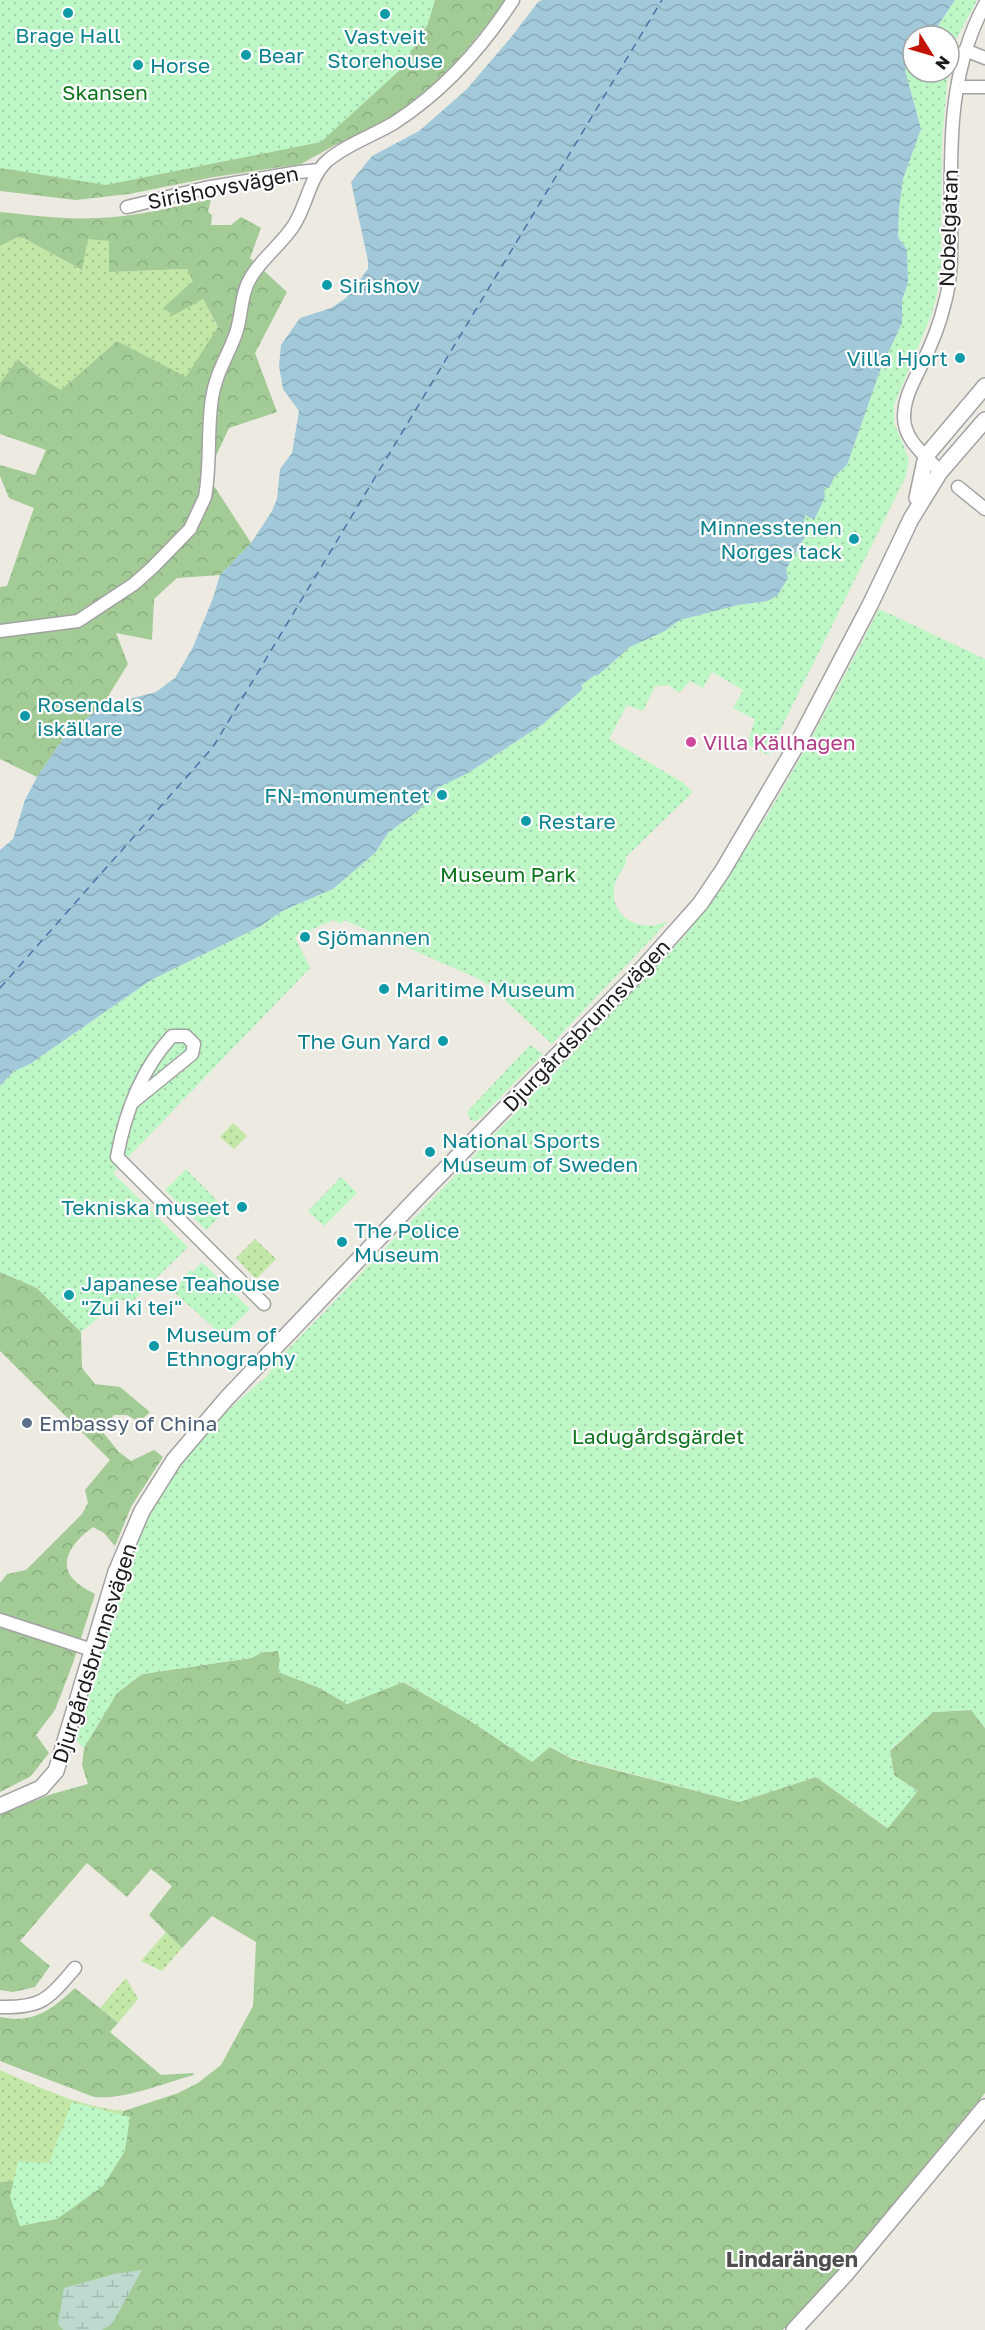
<svg xmlns="http://www.w3.org/2000/svg" width="985" height="2330" font-family="'Golos Text',sans-serif">
	<defs>
		<pattern id="grass-dots" width="8" height="8" patternUnits="userSpaceOnUse" patternTransform="scale(1.5)"><rect width="8" height="8" fill="#c2e7a7"/><path d="M2 2h.1M6 6h.1" fill="none" stroke="#a6c68f" stroke-width="1.8" stroke-linecap="round"/></pattern>
		<pattern id="forest-crowns" width="20" height="18" patternUnits="userSpaceOnUse" patternTransform="scale(1.5)"><rect width="20" height="18" fill="#a2cb96"/><path d="M2 6a3 3 0 1 1 6 0M12 15a3 3 0 1 1 6 0" fill="none" stroke="#8bae81"/></pattern>
		<pattern id="wetland-marsh" width="20" height="14" patternUnits="userSpaceOnUse" patternTransform="scale(1.5)"><rect width="20" height="14" fill="#bedacf"/><path d="M1 5h8M5 5V1M11 12h8M15 12V8" fill="none" stroke="#a3bab1"/></pattern>
		<pattern id="park-dots" width="8" height="8" patternUnits="userSpaceOnUse" patternTransform="scale(1.5)"><rect width="8" height="8" fill="#bdf7c6"/><path d="M2 2h.1M6 6h.1" fill="none" stroke="#a2d3aa" stroke-width="1.8" stroke-linecap="round"/></pattern>
		<pattern id="water-waves" width="16" height="10" patternUnits="userSpaceOnUse" patternTransform="scale(1.5)"><rect width="16" height="10" fill="#a1c9da"/><path d="M0 5q4-4 8 0t8 0" fill="none" stroke="#8aacba"/></pattern>
	</defs>
	<rect width="100%" height="100%" fill="#edeae1"/>
	<path fill="url(#grass-dots)" d="M20 236 82 270 88 238 109 241V272L187 269 194 281 164 308 174 314 203 299 218 328 186 378 117 341 61 390 38 376 19 359 0 383V246Z
		M233 1123 247 1136 234 1149 220 1137Z
		M255 1239 276 1259 256 1279 236 1258Z
		M166 1932 182 1948 162 1971 141 1961Z
		M126 1978 138 1999 118 2023 100 2008Z
		M0 2070C40 2088 80 2107 124 2111L101 2155 66 2175 0 2182Z"/>
	<path fill="url(#forest-crowns)" d="M386 0H507L444 77 391 120 335 145 301 164 214 177 129 194 76 200 0 191V97Z
		M211 199 208 212 212 215 211 225H231L241 217 261 228 250 258 287 292 255 353 277 412 229 428 207 475 251 543 220 575 177 578 154 599 152 640 116 633 128 664 102 706 65 736 37 777 0 759V587L7 586 34 508 9 498 0 476V465L35 475 46 450 0 434V383L18 359 38 376 61 390 117 341 186 377 218 327 203 299 174 315 163 308 193 281 187 269 109 272V241L88 239 82 270 20 236 0 246V212C32 215 64 220 97 218 135 217 173 207 211 199Z
		M0 1272 37 1288 81 1332 82 1368 95 1384 120 1387 150 1412 139 1422 127 1415H114L101 1430 119 1452 131 1461 154 1450 163 1457 131 1507 115 1546 104 1533 93 1527C76 1539 55 1562 75 1581 80 1586 88 1590 95 1594L73 1663 55 1710 36 1735 49 1753 31 1776 0 1792V1583L7 1574 26 1570 82 1514 88 1503 85 1490 110 1460 0 1351Z
		M278 1651 280 1660 279 1672 320 1688 347 1704 403 1682 464 1717 550 1747 572 1759 739 1802 816 1777 887 1828 894 1775 890 1751 933 1712 972 1710 985 1728V2093L803 2313 782 2330H0V2182L66 2175 101 2155 124 2111 178 2093 198 2083 221 2065 253 2006 256 1942 212 1916 182 1948 149 1915 172 1886 151 1869 127 1897 87 1863 20 1941 50 1966 35 1987 13 1992 0 1990V1814L52 1794 88 1784 82 1765 84 1748 117 1693 142 1674 251 1658 264 1652Z
		M75 1988 118 2023 110 2032 161 2075 193 2073 194 2075C165 2083 123 2100 94 2097L0 2061V2017C34 2024 51 2010 75 1988Z"/>
	<path fill="url(#wetland-marsh)" d="M142 2270 112 2324 102 2330H63L58 2324 64 2288 114 2274Z"/>
	<path fill="url(#park-dots)" d="M0 0H435L428 24 400 70 321 142 106 185 0 168Z
		M955 0H977L956 40 949 69V36H931Z
		M913 55V72H948L942 140 941 269 937 295 931 316 894 405V423L909 459 906 476 768 755 747 744 755 719 733 708 743 690 712 672 703 688 690 681 679 693 669 685 655 686 643 711 627 705 609 739 682 782 693 792 626 857C627 868 618 873 615 883 607 916 640 935 668 921L552 1044 490 986 479 979 344 920 341 924 333 920 295 937 310 968 113 1173 188 1247 133 1301 120 1300 81 1332 37 1288 0 1272V1086L14 1071 30 1064 151 980 259 927 284 910 333 889 375 853 388 833 419 810 437 787 468 773 543 724 583 689 580 685 595 675 597 676 630 647 665 631 680 620 738 605 767 601 805 537 803 528 805 514 814 519 824 487 829 488 835 476 847 465 881 368 902 323V300L908 283 907 250 898 237 899 208 903 179 921 129 905 70 909 59Z
		M879 609 985 659V1728L971 1710 933 1712 890 1750 894 1775 918 1791 888 1828 816 1777 739 1802 572 1758 550 1747 532 1762 464 1717 404 1682 347 1704 320 1688 278 1672 280 1660 278 1651 264 1652 251 1658 142 1674 117 1693 84 1748 73 1738 125 1562 151 1509 189 1451 213 1423 267 1376 278 1360 683 938C762 838 820 723 879 609Z
		M530 1045 543 1054 477 1121H471L467 1112Z
		M186 1169 226 1210 206 1230 165 1190Z
		M341 1177 357 1193 324 1226 308 1211Z
		M202 1262 250 1309 223 1336 174 1292 190 1270 193 1272Z
		M72 2102 130 2117 125 2151 103 2186 57 2219 20 2226 10 2197 18 2161 49 2163Z"/>
	<path fill="url(#water-waves)" d="M542 0H955L931 36H913V55L909 59 905 70 921 129 903 179 899 208 898 237 907 250 908 283 902 300V323L881 368 847 465 835 476 829 488 824 487 825 497 814 520 805 515 803 528 805 537 786 569 788 578 777 596 767 601 738 605 680 620 665 631 630 647 597 676 595 675 581 685 583 689 543 724 468 773 437 788 419 810 388 833 375 853 333 889 284 910 259 927 151 980 30 1064 14 1071 0 1086V850L13 839 25 800 37 777 65 736 102 706 156 692 175 678 193 647 213 598 220 575 251 543 272 511 277 499 280 469 292 453 299 411 283 389 279 366 281 345 300 318 331 308 346 298 368 269V261L351 182 372 156 419 131 466 90 513 35 538 2Z"/>
	<g fill="none" stroke-linecap="round" stroke-linejoin="round">
		<path stroke="#4b73a8" stroke-width="1.5" stroke-dasharray="8 6" stroke-linecap="butt" d="M0 988 213 747 662 0"/>
		<g stroke="#a2a2a2" stroke-width="15">
			<path id="minor" d="M965 50 985 58
				M958 87H985
				M127 207 205 188 299 172 319 170
				M940 472C926 455 904 441 904 417 904 398 913 383 921 366 931 346 940 324 945 302 953 274 951 241 951 212 950 140 950 68 985 4
				M958 487 985 509
				M0 631 78 621 134 584 153 567 190 529 205 497C211 464 207 430 212 398 216 371 230 353 237 330 242 312 241 293 251 277 262 258 282 244 294 225 307 205 309 178 327 161 347 144 372 136 394 123 442 92 482 48 513 0
				M133 1102 192 1054 194 1044 186 1036H172C141 1070 125 1112 117 1157L264 1304
				M0 1620 92 1650
				M0 2007C43 2008 48 1999 75 1968"/>
		</g>
		<g stroke="#a2a2a2" stroke-width="18">
			<path id="tertiary" d="M917 498 926 456 985 386
				M0 1806 41 1788 56 1771 116 1572 142 1511 174 1460 226 1399 420 1195 645 966 700 904 723 870 800 739 870 605 911 519 940 472 985 420
				M794 2330 845 2275 985 2107"/>
		</g>
		<use href="#minor" stroke="#fff" stroke-width="12"/>
		<use href="#tertiary" stroke="#fff" stroke-width="15"/>
	</g>
	<g fill="#0f9aa8" stroke="#fff" stroke-width="2">
		<circle cx="68" cy="13" r="6"/>
		<circle cx="385" cy="14" r="6"/>
		<circle cx="246" cy="55" r="6"/>
		<circle cx="138" cy="65" r="6"/>
		<circle cx="327" cy="285" r="6"/>
		<circle cx="960" cy="358" r="6"/>
		<circle cx="854" cy="539" r="6"/>
		<circle cx="25" cy="716" r="6"/>
		<circle cx="442" cy="795" r="6"/>
		<circle cx="526" cy="821" r="6"/>
		<circle cx="305" cy="937" r="6"/>
		<circle cx="384" cy="989" r="6"/>
		<circle cx="443" cy="1041" r="6"/>
		<circle cx="430" cy="1152" r="6"/>
		<circle cx="242" cy="1207" r="6"/>
		<circle cx="342" cy="1242" r="6"/>
		<circle cx="69" cy="1295" r="6"/>
		<circle cx="154" cy="1346" r="6"/>
	</g>
	<circle fill="#d1479c" stroke="#fff" stroke-width="2" cx="691" cy="742" r="6"/>
	<circle fill="#5c6f8a" stroke="#fff" stroke-width="2" cx="27" cy="1423" r="6"/>
	<g text-anchor="middle" dominant-baseline="central" stroke-width="4.5" stroke-linejoin="round" paint-order="stroke">
		<g font-size="21" fill="#0d838f" stroke="#fff" text-anchor="start">
			<text x="68" y="35" text-anchor="middle">Brage Hall</text>
			<text x="385" y="36" text-anchor="middle">Vastveit<tspan x="385" dy="24">Storehouse</tspan></text>
			<text x="258" y="55">Bear</text>
			<text x="150" y="65">Horse</text>
			<text x="339" y="285">Sirishov</text>
			<text x="948" y="358" text-anchor="end">Villa Hjort</text>
			<text x="842" y="527" text-anchor="end">Minnesstenen<tspan x="842" dy="24">Norges tack</tspan></text>
			<text x="37" y="704">Rosendals<tspan x="37" dy="24">iskällare</tspan></text>
			<text x="430" y="795" text-anchor="end">FN-monumentet</text>
			<text x="538" y="821">Restare</text>
			<text x="317" y="937">Sjömannen</text>
			<text x="396" y="989">Maritime Museum</text>
			<text x="431" y="1041" text-anchor="end">The Gun Yard</text>
			<text x="442" y="1140">National Sports<tspan x="442" dy="24">Museum of Sweden</tspan></text>
			<text x="230" y="1207" text-anchor="end">Tekniska museet</text>
			<text x="354" y="1230">The Police<tspan x="354" dy="24">Museum</tspan></text>
			<text x="81" y="1283">Japanese Teahouse<tspan x="81" dy="24">"Zui ki tei"</tspan></text>
			<text x="166" y="1334">Museum of<tspan x="166" dy="24">Ethnography</tspan></text>
		</g>
		<g font-size="21" fill="#0d751d" stroke="#fff">
			<text x="105" y="92">Skansen</text>
			<text x="508" y="874">Museum Park</text>
			<text x="658" y="1436">Ladugårdsgärdet</text>
		</g>
		<g font-size="21" fill="#1b1b1b" stroke="#fff">
			<text transform="translate(223 187) rotate(-11)">Sirishovsvägen</text>
			<text transform="translate(948 228) rotate(-88)">Nobelgatan</text>
			<text transform="translate(586 1025) rotate(-46)">Djurgårdsbrunnsvägen</text>
			<text transform="translate(94 1653) rotate(-72)">Djurgårdsbrunnsvägen</text>
		</g>
		<g font-size="21" fill="#b23c85" stroke="#fff" text-anchor="start">
			<text x="703" y="742">Villa Källhagen</text>
		</g>
		<g font-size="21" fill="#4e5e75" stroke="#fff" text-anchor="start">
			<text x="39" y="1423">Embassy of China</text>
		</g>
		<g font-size="22" font-weight="bold" fill="#4e4e4e" stroke="#fff">
			<text x="792" y="2258">Lindarängen</text>
		</g>
	</g>
	<g transform="translate(931 54) rotate(127)"><circle r="28" fill="#ffffff" stroke="#a4a4a4" stroke-width="1.5"/>
	<path d="M0-4.5L10 22L0 15L-10 22Z" fill="#c21205"/>
	<text y="-9" font-size="16" font-weight="bold" text-anchor="middle" fill="#1b1b1b">N</text>
	</g>
</svg>
